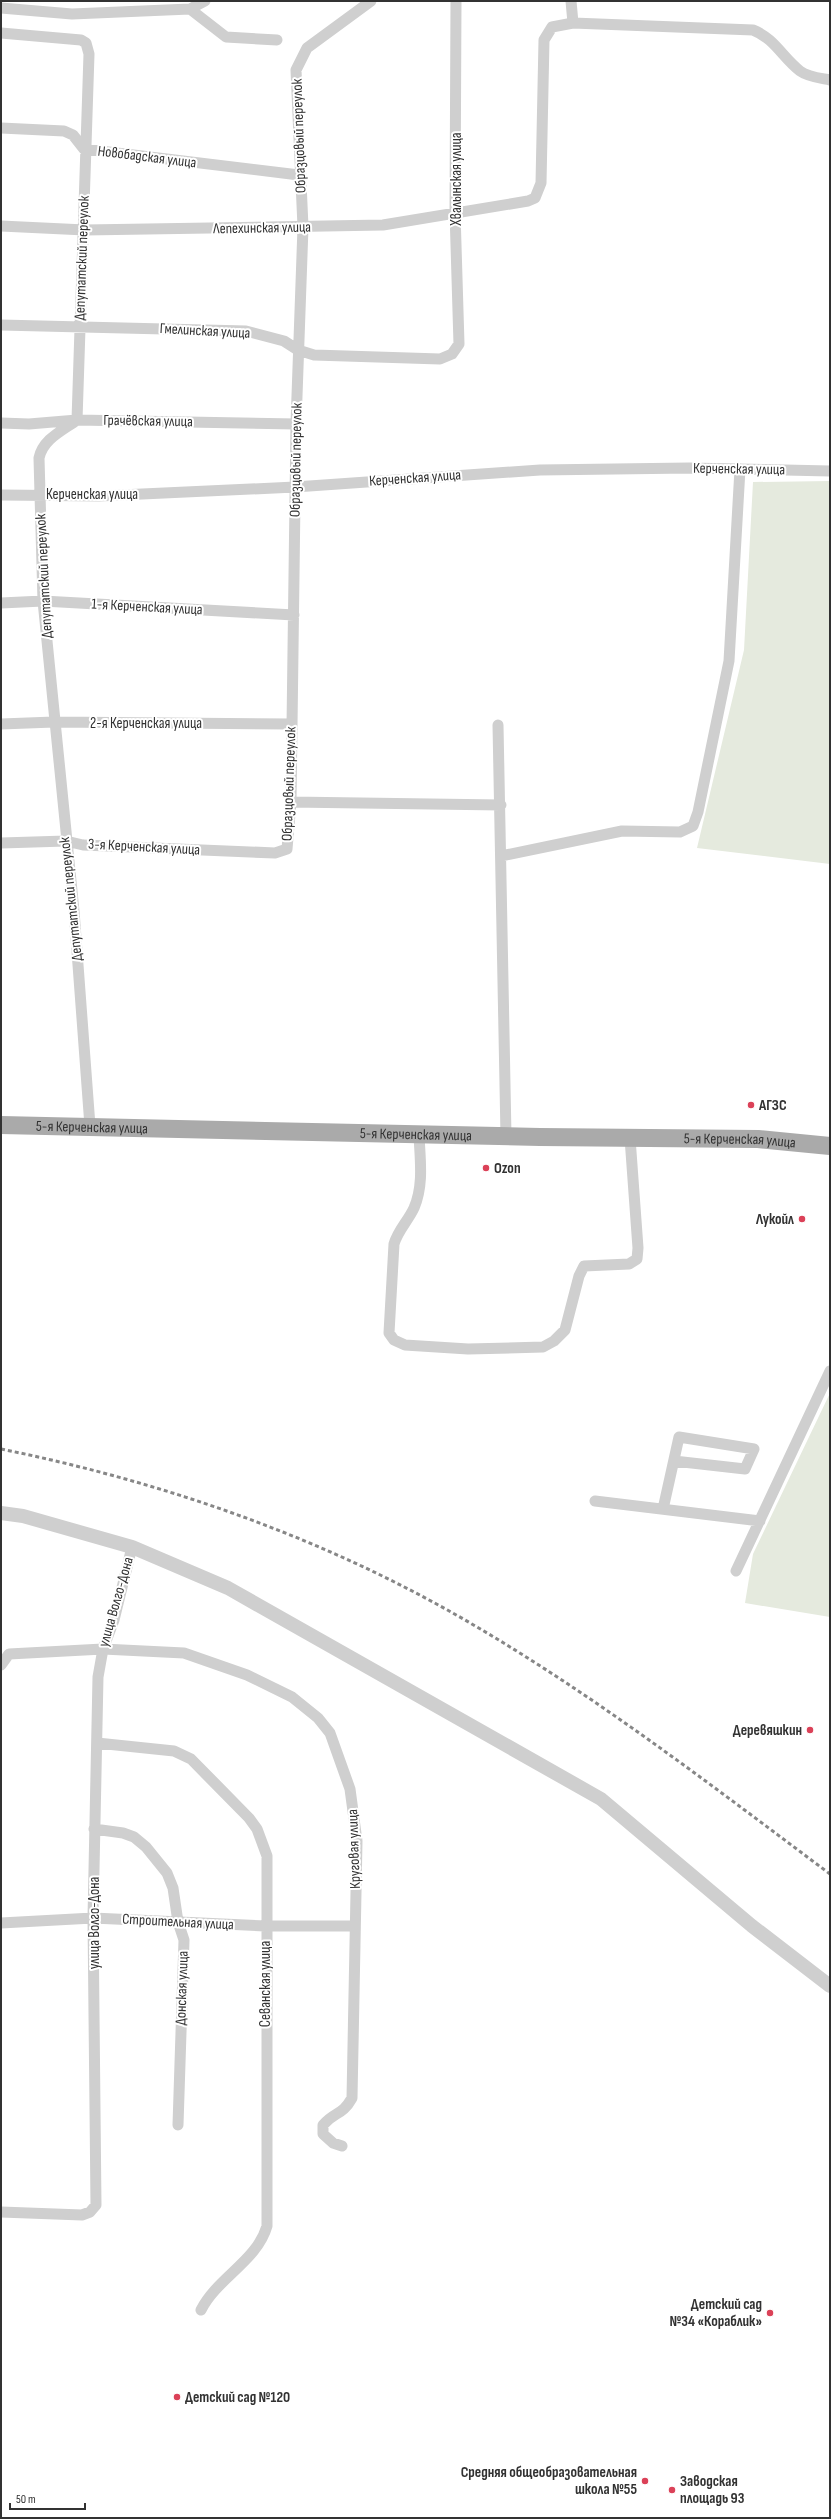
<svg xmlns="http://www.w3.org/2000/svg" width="831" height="2519" font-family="'Sofia Sans Condensed',sans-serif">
	<rect width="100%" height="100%" fill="#fff"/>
	<path fill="#e5eade" d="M830 481V864L697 848 744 650 753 482Z
		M830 1393V1617L745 1603 753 1554Z"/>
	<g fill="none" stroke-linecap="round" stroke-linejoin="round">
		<path stroke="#cfcfcf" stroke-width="11" d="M571 1 573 23 753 30C774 38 783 58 800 71 808 77 820 78 830 80
			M1 8 72 14 190 9 226 37 277 40
			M190 9 205 1
			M1 33 81 40 86 43 89 54 77 420C62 431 43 439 39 458L43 601 74 911 90 1126
			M1 128 64 131 73 135 84 149 299 175
			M1 226 85 230 383 225 528 201 535 198 541 183 544 40 552 27 573 23
			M1 325 246 331 284 341 298 350 314 355 440 359 452 354 459 344 455 212 456 1
			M1 423 29 424 77 420 296 424
			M1 495 99 496 295 487 540 470 689 468 830 471
			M1 603 43 601 294 615
			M1 724 54 722 292 724
			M498 725 506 1136
			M291 802 501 805
			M1 843 66 841 83 845 275 853 287 849 291 802 296 424 303 227 296 70 307 48 371 1
			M501 856 622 831 680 832 693 826 698 812 729 661 740 469
			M419 1135C420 1159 424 1185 414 1208 408 1221 398 1230 394 1244L389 1333 394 1340 405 1345 468 1349 543 1347 554 1341 565 1330 579 1276 584 1266 629 1264 637 1259 638 1248 630 1138
			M595 1501 760 1521
			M663 1509 679 1437 754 1449 745 1469 674 1461
			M736 1571 830 1371
			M1 1665 9 1654 103 1649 184 1653 247 1675 292 1697 318 1718 330 1733 350 1789 357 1841 352 2098C342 2116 335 2111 323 2125V2134L333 2143 342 2146
			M97 1743 174 1751 191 1759 249 1818 257 1829 267 1856V2226C257 2261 217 2278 201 2310
			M94 1829 123 1833 134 1837 146 1847 167 1873 173 1888 178 1922 184 1940 178 2125
			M1 1923 93 1918 265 1926H355
			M1 2212 82 2215 90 2212 96 2205 93 1918 98 1677 103 1649 114 1620 132 1547"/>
		<path stroke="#cfcfcf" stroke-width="14" d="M1 1513 23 1516 132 1547 228 1588 601 1799 752 1926 830 1986"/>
		<path stroke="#aaa" stroke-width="18" id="s1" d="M1 1125 540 1137 758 1139 830 1146"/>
		<path stroke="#878787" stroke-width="3" stroke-dasharray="4 3" stroke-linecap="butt" d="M1 1449C168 1483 330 1540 477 1627 601 1700 715 1788 830 1874"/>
	</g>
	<g fill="#db4158" stroke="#fff" stroke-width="1.5">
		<circle cx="751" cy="1105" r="4"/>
		<circle cx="486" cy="1168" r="4"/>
		<circle cx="802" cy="1219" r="4"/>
		<circle cx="810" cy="1730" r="4"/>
		<circle cx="770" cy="2313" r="4"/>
		<circle cx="177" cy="2397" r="4"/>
		<circle cx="645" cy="2481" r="4"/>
		<circle cx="672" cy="2490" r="4"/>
	</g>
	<g text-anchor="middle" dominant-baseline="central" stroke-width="4" stroke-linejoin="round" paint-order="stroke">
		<g font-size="15" fill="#323232" stroke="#fff">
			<text transform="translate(299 136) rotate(-92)">Образцовый переулок</text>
			<text transform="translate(147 157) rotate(7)">Новобадская улица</text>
			<text transform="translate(456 179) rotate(-90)">Хвалынская улица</text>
			<text transform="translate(262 228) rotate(-1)">Лепехинская улица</text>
			<text transform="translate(82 258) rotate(-88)">Депутатский переулок</text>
			<text transform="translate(205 331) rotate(3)">Гмелинская улица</text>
			<text transform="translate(148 421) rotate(1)">Грачёвская улица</text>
			<text transform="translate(296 460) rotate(-89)">Образцовый переулок</text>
			<text transform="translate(739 469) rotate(1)">Керченская улица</text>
			<text transform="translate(415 478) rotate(-4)">Керченская улица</text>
			<text x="92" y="494">Керченская улица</text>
			<text transform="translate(44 576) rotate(-93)">Депутатский переулок</text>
			<text transform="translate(147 607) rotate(3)">1-я Керченская улица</text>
			<text x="146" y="723">2-я Керченская улица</text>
			<text transform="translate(289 784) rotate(-88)">Образцовый переулок</text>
			<text transform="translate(144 847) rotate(3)">3-я Керченская улица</text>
			<text transform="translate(71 899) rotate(-96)">Депутатский переулок</text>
			<text stroke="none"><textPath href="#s1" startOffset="91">5-я Керченская улица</textPath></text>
			<text stroke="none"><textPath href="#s1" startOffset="415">5-я Керченская улица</textPath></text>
			<text stroke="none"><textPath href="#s1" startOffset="739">5-я Керченская улица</textPath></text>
			<text transform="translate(116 1602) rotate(-74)">улица Волго-Дона</text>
			<text transform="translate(354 1849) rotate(-92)">Круговая улица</text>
			<text transform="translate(178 1922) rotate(3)">Строительная улица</text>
			<text transform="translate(94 1923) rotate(-90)">улица Волго-Дона</text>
			<text transform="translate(265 1984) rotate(-90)">Севанская улица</text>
			<text transform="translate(182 1988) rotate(-88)">Донская улица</text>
		</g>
		<g font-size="15" font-weight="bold" fill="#323232" stroke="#fff" text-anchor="start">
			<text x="759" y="1105">АГЗС</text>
			<text x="494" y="1168">Ozon</text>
			<text x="794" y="1219" text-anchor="end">Лукойл</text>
			<text x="802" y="1730" text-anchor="end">Деревяшкин</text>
			<text x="762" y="2304" text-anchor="end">Детский сад<tspan x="762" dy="17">№34 «Кораблик»</tspan></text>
			<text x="185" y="2397">Детский сад №120</text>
			<text x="637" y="2472" text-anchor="end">Средняя общеобразовательная<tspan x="637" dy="17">школа №55</tspan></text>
			<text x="680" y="2481">Заводская<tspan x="680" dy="17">площадь 93</tspan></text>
		</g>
	</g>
	<rect width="831" height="2519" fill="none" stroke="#323232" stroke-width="4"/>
	<path d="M10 2503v6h75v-6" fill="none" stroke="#323232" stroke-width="2"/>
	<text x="16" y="2503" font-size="12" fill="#323232" stroke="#ffffff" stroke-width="3" paint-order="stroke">50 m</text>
</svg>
